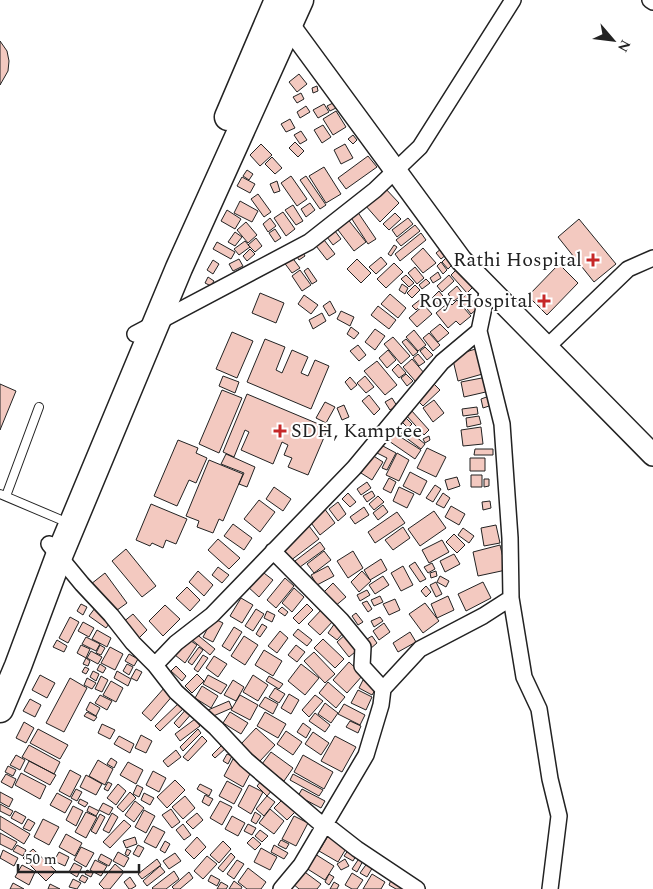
<svg xmlns="http://www.w3.org/2000/svg" width="653" height="889" font-family="Spectral,serif">
	<rect width="100%" height="100%" fill="#fff"/>
	<path fill="#f3c9c0" stroke="#222" d="M0 41 7 51 9 61 8 71 0 85Z
		M299 74 307 84 297 92 289 82Z
		M317 86 318 91 313 93 312 88Z
		M301 93 304 99 297 103 293 97Z
		M335 102 338 107 330 111 327 106Z
		M324 104 329 112 318 118 313 110Z
		M306 106 310 112 300 118 297 112Z
		M336 111 346 127 333 135 323 119Z
		M290 119 295 128 286 132 281 124Z
		M323 125 331 137 322 143 314 130Z
		M301 131 307 140 300 144 294 135Z
		M353 135 357 140 353 144 348 139Z
		M295 142 304 151 298 157 289 148Z
		M261 144 272 155 260 166 250 155Z
		M345 144 353 158 341 164 334 150Z
		M368 156 377 167 346 189 338 178Z
		M272 157 282 168 275 174 265 164Z
		M324 167 341 194 326 203 309 176Z
		M247 170 253 174 249 180 243 176Z
		M291 176 307 199 297 206 281 183Z
		M306 176 326 205 320 209 300 180Z
		M242 177 255 184 250 193 237 186Z
		M277 181 280 191 274 193 270 184Z
		M384 187 399 203 380 222 365 205Z
		M258 194 271 212 264 217 251 199Z
		M240 201 258 211 252 222 234 213Z
		M310 203 315 210 306 217 301 209Z
		M293 205 303 221 296 225 285 210Z
		M227 210 241 219 235 229 221 221Z
		M357 211 376 239 368 244 350 216Z
		M283 212 295 229 286 236 274 218Z
		M395 213 401 219 389 230 383 224Z
		M346 217 366 242 354 251 335 226Z
		M270 218 276 226 268 232 263 224Z
		M408 218 413 224 397 237 392 230Z
		M579 219 616 264 594 282 558 237Z
		M246 222 257 235 248 243 237 230Z
		M415 225 420 231 401 246 396 240Z
		M332 227 341 239 333 245 324 233Z
		M275 229 281 238 275 242 269 233Z
		M235 232 242 237 235 246 228 242Z
		M421 233 426 240 400 261 395 254Z
		M321 236 335 254 327 260 313 242Z
		M256 238 262 246 255 252 248 245Z
		M245 241 250 247 239 255 234 249Z
		M217 242 235 252 231 259 213 249Z
		M394 245 397 247 391 256 388 254Z
		M423 248 436 263 423 273 411 259Z
		M442 248 447 254 441 259 436 253Z
		M250 249 255 254 247 261 243 256Z
		M301 249 305 256 299 260 295 253Z
		M449 255 455 262 448 269 442 262Z
		M291 256 300 268 292 273 283 261Z
		M381 257 387 264 376 274 369 267Z
		M239 259 243 266 233 271 229 264Z
		M357 259 371 273 361 283 347 269Z
		M213 260 219 264 213 274 207 270Z
		M441 262 447 270 443 274 437 266Z
		M394 263 403 272 386 288 377 279Z
		M559 264 578 283 547 315 528 296Z
		M415 267 424 278 417 284 408 273Z
		M459 267 475 285 467 293 451 275Z
		M308 268 317 281 312 284 304 271Z
		M300 270 311 285 302 291 292 276Z
		M438 272 441 278 433 283 430 278Z
		M406 275 414 283 409 287 401 279Z
		M449 275 454 281 442 292 437 286Z
		M208 277 214 281 211 286 205 283Z
		M426 279 430 283 422 289 419 285Z
		M402 284 408 288 405 294 399 290Z
		M415 285 420 290 412 298 407 293Z
		M457 286 463 294 454 301 448 294Z
		M439 291 446 300 439 306 432 298Z
		M260 293 284 303 276 323 252 313Z
		M390 294 406 308 398 318 381 304Z
		M467 294 478 308 471 314 460 300Z
		M304 295 318 305 311 314 298 304Z
		M421 299 424 303 416 310 412 306Z
		M457 300 471 316 460 325 456 321 448 328 436 313 449 302 452 305Z
		M330 301 336 312 329 316 323 306Z
		M424 305 432 314 417 327 409 318Z
		M378 306 396 320 389 329 371 315Z
		M341 311 354 317 350 326 337 319Z
		M322 313 326 321 313 329 309 320Z
		M440 324 449 333 438 342 430 332Z
		M351 327 359 333 354 339 347 334Z
		M375 329 385 336 375 350 365 342Z
		M414 330 426 345 418 351 406 337Z
		M232 332 253 341 237 378 216 369Z
		M429 333 440 345 433 351 423 338Z
		M393 337 410 356 401 364 384 344Z
		M265 339 285 347 276 370 282 373 292 350 308 357 301 373 308 376 315 360 329 366 311 409 247 382Z
		M406 339 418 352 413 356 402 342Z
		M358 345 366 355 359 361 350 351Z
		M425 347 433 355 427 360 420 351Z
		M479 348 486 373 458 381 452 356Z
		M388 350 396 360 387 368 379 358Z
		M418 354 425 362 419 366 413 358Z
		M412 359 425 374 416 382 403 367Z
		M377 361 397 385 385 395 364 371Z
		M398 364 406 373 399 378 392 370Z
		M406 374 413 381 407 386 401 378Z
		M223 376 239 382 235 393 219 386Z
		M365 376 374 387 366 393 357 383Z
		M350 377 357 385 351 390 345 382Z
		M487 377 490 391 464 397 461 382Z
		M433 383 440 390 423 406 416 399Z
		M0 384 16 391 0 430Z
		M222 390 242 398 219 453 199 444Z
		M247 394 328 428 308 475 288 467 292 458 284 455 288 445 282 442 273 464 241 450 249 432 245 430 234 457 223 452Z
		M369 395 380 409 374 415 362 401Z
		M492 395 495 404 483 408 481 399Z
		M392 398 397 406 390 410 385 402Z
		M434 400 444 413 433 422 423 408Z
		M325 402 335 407 326 423 316 418Z
		M344 405 349 417 342 420 337 408Z
		M477 407 478 414 463 416 462 409Z
		M411 410 429 430 424 435 406 415Z
		M403 415 412 424 408 428 399 419Z
		M479 416 481 424 467 427 466 418Z
		M481 427 483 444 463 446 461 430Z
		M405 428 425 444 421 449 401 434Z
		M391 431 421 450 415 459 386 439Z
		M429 436 430 440 425 443 423 439Z
		M178 440 198 448 196 453 207 458 196 483 189 480 177 506 154 496Z
		M381 445 396 453 387 470 382 468 387 458 377 453Z
		M427 448 446 457 436 477 417 468Z
		M475 449H493V455H474Z
		M397 453 409 460 399 481 386 475Z
		M226 454 255 467 247 487 239 484 244 473 221 464Z
		M372 455 383 462 372 480 361 473Z
		M470 458H485V471H470Z
		M209 460 243 474 223 521 219 519 213 533 197 527 199 521 186 516Z
		M410 472 427 481 420 495 403 486Z
		M471 475H482V487H471Z
		M457 477 460 486 448 490 445 480Z
		M389 478 396 482 391 493 383 489Z
		M484 479H489V486L484 487Z
		M367 482 371 488 361 495 357 489Z
		M435 485 441 489 433 502 426 498Z
		M274 487 291 499 283 511 266 499Z
		M399 487 414 494 407 508 393 501Z
		M372 491 375 496 367 502 363 496Z
		M348 493 356 502 350 507 342 499Z
		M443 493 450 498 444 508 436 504Z
		M378 496 384 502 374 510 369 504Z
		M259 500 275 512 260 532 244 519Z
		M490 501 491 508 483 510 482 502Z
		M338 502 346 514 338 521 329 509Z
		M151 504 187 519 176 544 166 540 163 548 152 543 150 546 136 540Z
		M383 505 388 512 378 520 373 513Z
		M451 506 465 514 459 525 445 517Z
		M364 507 369 515 355 524 350 517Z
		M324 508 335 523 320 535 309 520Z
		M434 511 446 528 420 546 408 529Z
		M397 512 405 523 375 543 368 532Z
		M233 524 252 538 244 550 224 536Z
		M496 525 500 543 484 546 481 528Z
		M309 526 319 539 290 561 280 548Z
		M403 527 410 538 393 550 385 540Z
		M463 528 474 536 469 543 458 535Z
		M454 534 465 545 457 553 446 542Z
		M218 539 240 558 229 569 208 550Z
		M442 540 449 552 429 563 422 550Z
		M320 542 325 549 300 567 295 561Z
		M500 545 506 570 478 576 473 552Z
		M126 549 156 586 142 597 112 561Z
		M324 551 331 560 314 573 307 564Z
		M353 551 363 568 348 578 337 561Z
		M454 554 460 564 445 572 440 561Z
		M381 559 387 570 370 580 364 570Z
		M415 562 426 579 420 582 409 566Z
		M432 563 435 569 428 573 424 567Z
		M328 566 334 576 317 585 311 575Z
		M403 566 413 585 401 591 391 573Z
		M218 567 229 575 222 583 212 575Z
		M260 570 273 580 259 597 247 586Z
		M198 571 213 585 204 596 189 582Z
		M362 571 371 581 359 592 351 582Z
		M436 571 437 576 431 578 430 573Z
		M105 573 127 603 113 613 91 584Z
		M383 576 389 585 375 594 369 585Z
		M440 576 449 581 446 587 437 582Z
		M285 578 294 586 276 608 267 600Z
		M436 582 442 594 436 597 430 585Z
		M483 582 491 598 466 611 458 594Z
		M333 583 346 597 334 607 322 594Z
		M426 586 431 592 426 597 421 591Z
		M187 587 200 600 190 611 176 598Z
		M294 588 304 597 292 612 282 603Z
		M367 590 370 595 360 601 357 595Z
		M380 596 383 602 374 606 371 600Z
		M448 596 454 610 437 618 431 604Z
		M241 598 253 605 242 623 230 616Z
		M395 599 400 610 389 615 383 604Z
		M367 601 372 609 368 612 362 603Z
		M425 603 439 621 423 633 409 614Z
		M81 604 87 607 83 615 77 611Z
		M307 604 313 610 299 624 293 618Z
		M165 605 180 619 163 636 149 621Z
		M282 607 288 612 285 616 278 611Z
		M95 608 112 620 106 628 89 616Z
		M256 609 264 614 253 631 245 626Z
		M322 609 334 620 320 635 308 624Z
		M267 611 275 615 272 622 264 618Z
		M356 613 363 622 358 625 352 616Z
		M133 614 147 630 137 640 122 623Z
		M70 617 79 622 68 643 59 638Z
		M380 617 383 621 374 627 371 621Z
		M213 618 223 623 213 642 203 637Z
		M83 622 94 628 89 637 78 631Z
		M335 623 345 631 337 640 328 633Z
		M384 623 390 632 379 640 373 631Z
		M262 624 267 627 260 637 256 634Z
		M234 627 242 632 230 651 222 646Z
		M298 629 312 640 307 646 293 635Z
		M97 630 111 638 107 647 92 639Z
		M280 631 288 638 277 653 268 646Z
		M410 632 416 642 398 652 393 643Z
		M195 633 215 649 210 655 191 639Z
		M347 633 360 648 349 657 337 642Z
		M244 636 258 645 245 665 231 656Z
		M372 636 377 643 370 649 364 641Z
		M86 637 100 644 96 651 82 644Z
		M188 639 197 645 185 663 175 655Z
		M323 639 344 659 335 668 314 648Z
		M57 640 67 646 64 652 53 647Z
		M81 645 90 649 86 658 77 653Z
		M100 645 105 648 101 655 96 653Z
		M296 645 305 652 297 662 288 655Z
		M110 647 123 654 115 670 101 663Z
		M199 647 203 650 192 665 188 662Z
		M264 650 282 661 273 676 255 665Z
		M91 651 102 657 98 664 87 658Z
		M314 652 335 674 325 683 304 661Z
		M129 654 138 659 134 666 125 661Z
		M203 655 208 658 198 672 194 669Z
		M214 656 227 664 218 677 206 668Z
		M86 658 90 661 88 666 83 664Z
		M349 662 363 675 347 693 333 680Z
		M100 664 106 668 103 673 97 670Z
		M127 664 133 667 129 675 123 671Z
		M301 664 319 678 305 695 288 681Z
		M176 666 186 676 182 681 171 671Z
		M85 667 89 669 86 674 82 672Z
		M136 669 142 672 137 681 131 678Z
		M93 671 99 674 96 681 90 677Z
		M117 671 131 679 128 686 114 678Z
		M197 674 204 681 192 693 185 686Z
		M40 675 55 683 47 698 32 690Z
		M208 675 227 685 221 694 203 684Z
		M253 675 268 685 258 701 243 692Z
		M101 676 108 680 102 692 95 689Z
		M269 676 283 684 279 689 266 681Z
		M70 678 87 688 64 732 46 723Z
		M87 678 96 683 92 689 84 685Z
		M233 680 244 687 236 701 224 695Z
		M363 680 377 687 372 695 359 688Z
		M111 681 123 688 116 702 103 695Z
		M328 682 345 697 336 708 319 693Z
		M202 686 218 696 211 708 195 698Z
		M165 687 174 694 151 721 142 713Z
		M275 688 285 694 279 703 269 697Z
		M358 690 372 697 366 710 351 703Z
		M289 694 299 700 291 714 281 708Z
		M100 695 112 701 107 710 95 703Z
		M240 695 258 705 250 720 231 710Z
		M315 695 323 701 309 717 302 710Z
		M265 697 278 704 273 714 259 706Z
		M30 699 41 705 35 717 23 711Z
		M229 701 232 708 211 717 208 710Z
		M90 702 100 708 96 716 86 710Z
		M180 702 185 707 160 731 155 726Z
		M325 703 338 713 331 723 318 714Z
		M344 704 365 715 360 725 338 714Z
		M188 707 193 712 179 728 174 723Z
		M87 712 97 717 94 721 84 716Z
		M230 712 248 723 241 734 223 723Z
		M265 712 286 724 278 738 257 726Z
		M315 713 330 725 325 732 309 721Z
		M195 719 200 726 180 741 175 734Z
		M350 721 361 726 358 733 346 727Z
		M24 722 34 728 26 743 16 738Z
		M303 723 311 729 306 738 297 732Z
		M102 724 115 730 110 739 98 733Z
		M256 728 275 745 260 761 241 744Z
		M38 729 68 745 60 759 30 743Z
		M198 729 201 733 183 751 180 747Z
		M286 731 302 742 293 755 277 744Z
		M313 732 329 743 321 755 305 744Z
		M141 735 152 741 146 753 135 748Z
		M119 736 134 744 130 753 114 744Z
		M202 736 207 741 188 761 183 757Z
		M335 736 356 747 342 772 321 761Z
		M29 745 60 762 54 774 22 757Z
		M222 745 226 748 215 758 212 755Z
		M176 750 181 757 168 767 163 761Z
		M271 752 293 768 284 781 262 764Z
		M227 754 232 756 228 764 223 761Z
		M16 755 25 760 20 770 10 765Z
		M303 755 333 772 324 789 294 772Z
		M111 758 117 762 114 768 107 764Z
		M233 759 252 770 243 787 224 776Z
		M98 760 113 769 105 785 89 776Z
		M29 761 56 775 50 785 24 771Z
		M128 762 143 770 136 784 120 775Z
		M8 766 16 770 13 776 5 772Z
		M70 770 81 776 70 797 59 791Z
		M153 771 166 778 159 792 146 785Z
		M21 773 46 786 40 799 15 785Z
		M6 774 16 779 12 788 1 782Z
		M293 774 323 790 319 796 290 780Z
		M86 775 102 784 96 795 80 787Z
		M175 780 185 790 167 808 157 797Z
		M262 780 273 789 267 796 257 786Z
		M227 781 242 789 234 804 219 796Z
		M108 782 112 784 108 791 104 789Z
		M118 784 126 791 116 805 107 798Z
		M200 784 212 790 209 796 197 789Z
		M137 785 143 788 139 797 133 794Z
		M249 785 263 792 251 814 238 806Z
		M76 789 82 792 77 801 71 798Z
		M302 789 325 801 321 808 298 796Z
		M0 792 13 799 9 807 0 802Z
		M130 792 136 798 123 812 117 807Z
		M57 793 72 801 65 813 50 805Z
		M144 793 154 798 150 805 141 800Z
		M205 795 213 799 209 806 202 802Z
		M185 796 195 808 183 819 172 807Z
		M267 796 275 802 264 816 256 809Z
		M80 799 88 803 85 807 78 803Z
		M283 799 296 811 287 820 274 808Z
		M135 801 144 808 134 822 125 815Z
		M220 801 232 807 222 825 210 818Z
		M103 803 113 808 109 815 99 810Z
		M0 804 13 811 10 816 0 811Z
		M73 806 83 811 76 826 66 820Z
		M89 806 99 811 96 816 87 811Z
		M171 809 180 822 172 828 162 815Z
		M270 809 284 821 274 834 259 823Z
		M144 810 155 816 146 833 135 827Z
		M15 811 26 817 22 824 11 818Z
		M86 812 97 817 86 838 75 832Z
		M255 812 261 816 256 824 251 821Z
		M112 813 118 817 109 833 103 830Z
		M197 813 203 820 193 829 186 822Z
		M100 814 105 817 96 834 91 831Z
		M0 816 30 834 24 844 0 829Z
		M232 816 245 823 238 836 225 829Z
		M294 816 308 823 296 846 282 839Z
		M28 819 35 823 30 831 23 828Z
		M43 819 59 827 49 845 34 837Z
		M124 820 131 826 110 848 103 842Z
		M183 824 191 835 184 840 176 830Z
		M248 824 256 828 252 835 244 831Z
		M153 826 165 832 156 848 144 842Z
		M260 830 268 836 262 842 255 836Z
		M0 833 17 842 12 850 0 844Z
		M66 834 82 843 75 856 59 847Z
		M328 836 347 847 338 862 319 851Z
		M135 837 137 844 126 848 123 841Z
		M197 837 206 847 194 859 185 850Z
		M253 837 261 844 255 850 247 843Z
		M281 840 289 844 286 849 278 845Z
		M165 841 170 844 165 853 160 850Z
		M223 841 231 849 219 863 210 855Z
		M17 845 26 850 23 856 13 851Z
		M138 845 144 848 139 857 133 854Z
		M274 845 288 853 284 859 271 852Z
		M81 847 94 853 86 867 74 860Z
		M261 848 277 857 270 870 254 862Z
		M33 849 56 871 46 881 23 858Z
		M127 849 131 851 128 856 125 854Z
		M349 849 357 854 353 861 344 856Z
		M3 850 18 858 14 866 0 858Z
		M59 852 69 857 65 866 54 861Z
		M118 852 129 858 124 867 113 861Z
		M175 853 181 861 169 869 163 861Z
		M231 853 235 857 223 872 218 868Z
		M101 854 112 860 109 866 98 860Z
		M315 854 334 866 325 880 306 868Z
		M207 856 217 864 203 879 194 871Z
		M360 857 364 859 357 872 352 869Z
		M157 859 161 865 142 879 138 874Z
		M345 859 349 866 341 870 337 864Z
		M95 860 107 866 101 876 90 870Z
		M237 860 244 864 234 879 227 874Z
		M368 862 374 865 367 877 360 873Z
		M74 863 82 867 77 877 69 872Z
		M115 864 124 872 110 889H104L99 884Z
		M22 865 35 872 29 885 15 877Z
		M160 866 165 872 147 886 143 881Z
		M248 868 266 882 261 889H247L238 882Z
		M87 870 93 873 91 877 85 874Z
		M302 870 321 884 317 889H299L292 883Z
		M174 871 179 879 166 889H153L152 888Z
		M189 872 193 878 180 889H174L172 887Z
		M352 873 363 880 357 889H352L345 885Z
		M329 874 334 877 329 885 325 882Z
		M372 874 385 882 381 889H363Z
		M82 875 88 878 85 883 79 880Z
		M211 875 220 880 217 886 208 881Z
		M130 877 136 886 131 889H129L124 882Z
		M73 879 81 883 77 889 69 887Z
		M391 880 406 889H396L389 885Z
		M234 881 242 887 241 889H229Z
		M221 882 228 886 226 889H217Z
		M334 882 339 885 337 889H330Z
		M13 883 24 889H10Z
		M50 884 60 889H48Z"/>
	<g fill="none" stroke-linecap="round" stroke-linejoin="round">
		<g stroke="#222" stroke-width="10">
			<path id="lane" d="M0 494 59 519
				M6 496 39 407"/>
		</g>
		<g stroke="#222" stroke-width="18">
			<path id="street" d="M650 0 653 2
				M488 288 479 331 502 424 510 538 511 598 524 677 539 709 550 779 559 816 550 889
				M135 334 309 242 375 190 420 147 513 0
				M547 347 628 269 653 258
				M49 544 82 584 111 615 133 643 155 665
				M273 551 341 620 363 647 362 666 383 689
				M281 889 301 865 366 755 381 705 383 689 420 649 483 616 511 598
				M417 889 357 849 325 824 320 823 246 760 216 728 176 692 155 665 176 643 212 615 354 468 442 362 479 331"/>
		</g>
		<g stroke="#222" stroke-width="24">
			<path id="secondary" d="M280 13 461 260 653 455"/>
		</g>
		<g stroke="#222" stroke-width="29">
			<path id="highway" d="M228 117 278 0
				M0 709 18 666 59 556 179 268 300 0"/>
		</g>
		<use href="#lane" stroke="#fff" stroke-width="8"/>
		<use href="#street" stroke="#fff" stroke-width="15"/>
		<use href="#secondary" stroke="#fff" stroke-width="21"/>
		<use href="#highway" stroke="#fff" stroke-width="26"/>
	</g>
	<g fill="#c62828" stroke="#fff" stroke-width="2">
		<path d="M590.5 252.5h5v5h5v5h-5v5h-5v-5h-5v-5h5z"/>
		<path d="M541.5 293.5h5v5h5v5h-5v5h-5v-5h-5v-5h5z"/>
		<path d="M277.5 423.5h5v5h5v5h-5v5h-5v-5h-5v-5h5z"/>
	</g>
	<g text-anchor="middle" dominant-baseline="central" stroke-width="4" stroke-linejoin="round" paint-order="stroke">
		<g font-size="20" fill="#222" stroke="#fff" text-anchor="end">
			<text x="582" y="260">Rathi Hospital</text>
			<text x="533" y="301">Roy Hospital</text>
			<text x="291" y="431" text-anchor="start">SDH, Kamptee</text>
		</g>
	</g>
	<g transform="translate(613 40) rotate(118)" stroke="#ffffff" stroke-width="4" paint-order="stroke">
	<path d="M0-4L9 19L0 12L-9 19Z" fill="#222222"/>
	<text y="-8" font-size="14" font-weight="bold" text-anchor="middle" fill="#222222">N</text>
	</g>
	<path d="M18 864v8h121v-8" fill="none" stroke="#222222" stroke-width="2.5"/>
	<text x="25" y="864" font-size="15" fill="#222222" stroke="#ffffff" stroke-width="4" paint-order="stroke">50 m</text>
</svg>
